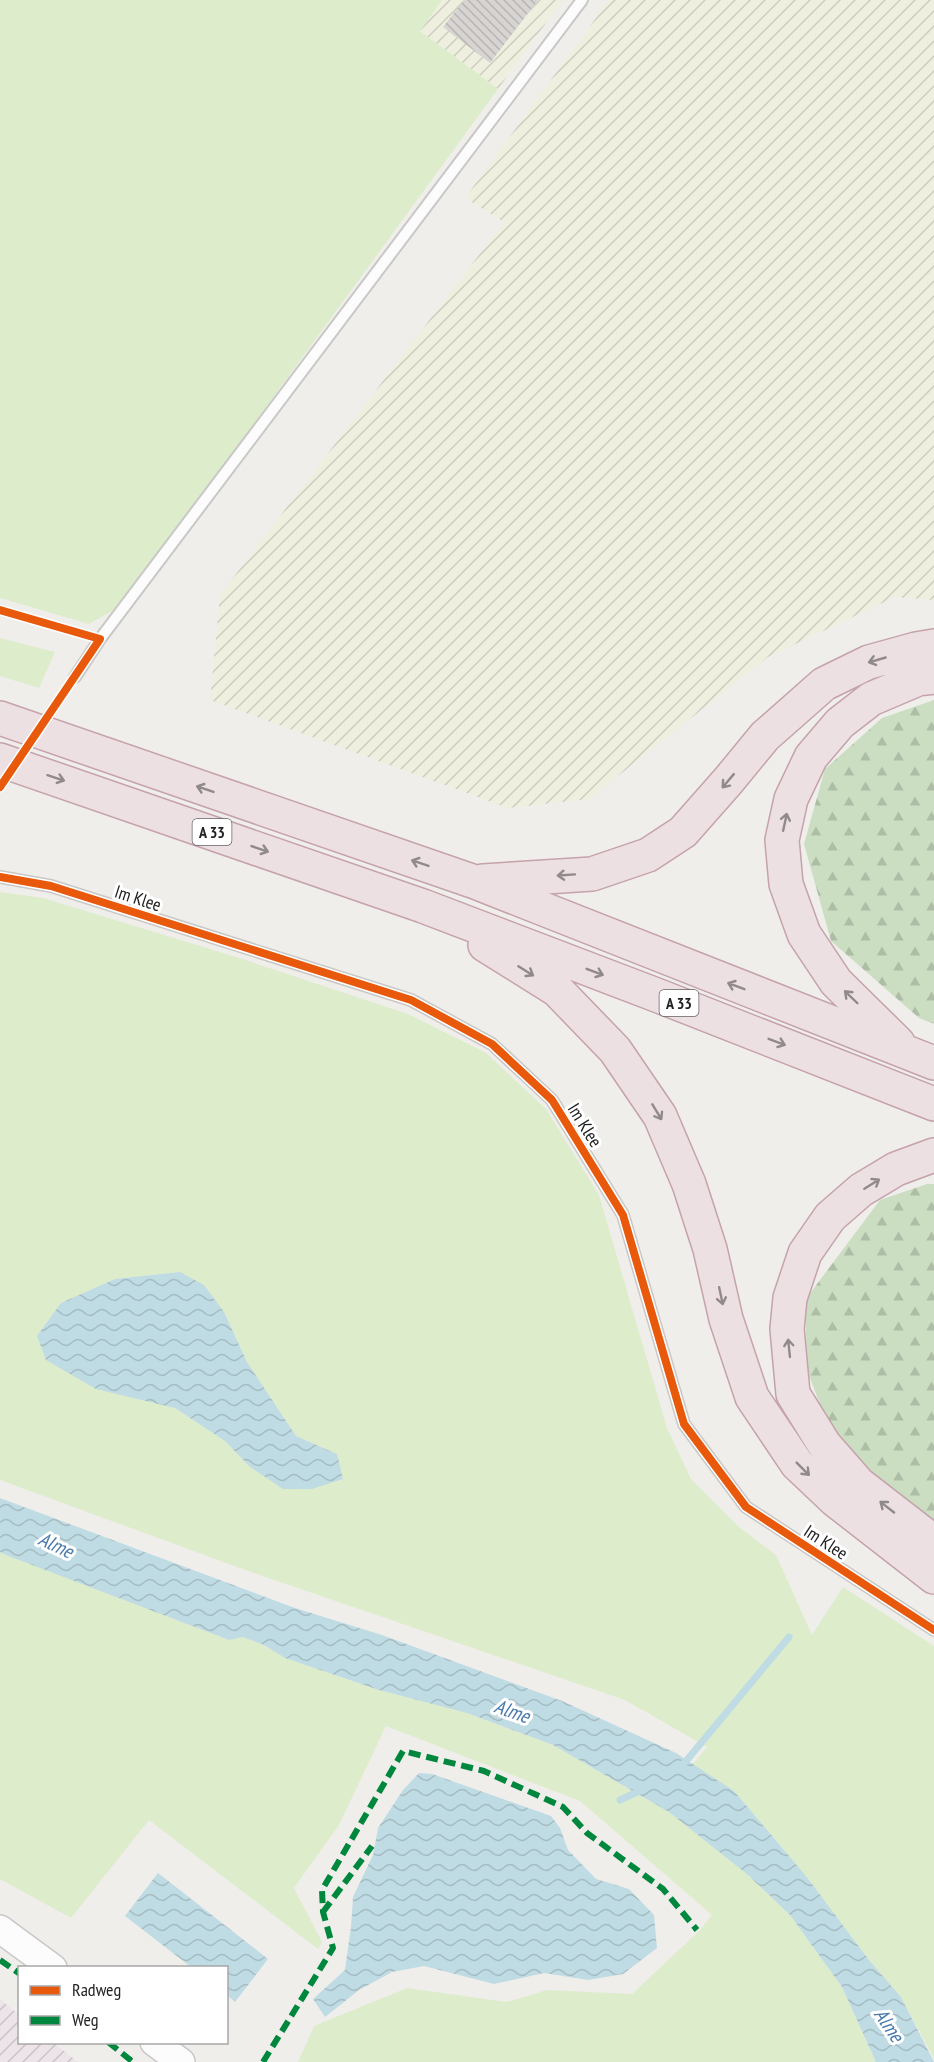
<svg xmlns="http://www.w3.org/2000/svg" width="934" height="2062" font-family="'PT Sans Narrow',sans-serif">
	<defs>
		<pattern id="industrial-furrows" width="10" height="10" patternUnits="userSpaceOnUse" patternTransform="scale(1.5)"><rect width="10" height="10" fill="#ede4e9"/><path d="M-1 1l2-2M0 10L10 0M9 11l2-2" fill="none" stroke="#cbc3c8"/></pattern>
		<pattern id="farmland-furrows" width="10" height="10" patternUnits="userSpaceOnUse" patternTransform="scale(1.5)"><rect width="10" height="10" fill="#efefdf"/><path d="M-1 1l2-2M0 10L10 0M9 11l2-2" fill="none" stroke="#cdcdbf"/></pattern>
		<pattern id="forest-firs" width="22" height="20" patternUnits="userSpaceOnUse" patternTransform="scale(1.5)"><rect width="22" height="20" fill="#cbdec1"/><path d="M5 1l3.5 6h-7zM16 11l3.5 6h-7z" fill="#aebea6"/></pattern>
		<pattern id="water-waves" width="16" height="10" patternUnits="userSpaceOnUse" patternTransform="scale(1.5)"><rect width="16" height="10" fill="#bfdbe3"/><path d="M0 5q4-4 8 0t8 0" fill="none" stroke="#a4bcc2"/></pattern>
		<pattern id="building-back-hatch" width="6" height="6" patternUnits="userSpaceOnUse" patternTransform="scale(1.5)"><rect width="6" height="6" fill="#d7d4d2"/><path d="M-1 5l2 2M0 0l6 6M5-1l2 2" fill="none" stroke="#b8b6b4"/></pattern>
	</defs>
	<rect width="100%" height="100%" fill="#f0eeeb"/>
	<path fill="url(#industrial-furrows)" d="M0 1999 19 2015 20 2042 54 2043 78 2062H0Z"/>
	<path fill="url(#farmland-furrows)" d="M442 0H563L498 89 420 31Z
		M609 0H934V600L895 597 768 657 589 799 508 808 210 700 220 595 504 222 465 198Z"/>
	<path fill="#ddeccb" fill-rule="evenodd" d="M0 0H442L420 31 498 89 121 606 89 624 0 598Z
		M0 638 55 652 39 688 0 676Z
		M0 892 43 898 233 956 408 1014 486 1053 546 1109 599 1195 667 1428 691 1479 739 1527 776 1555 812 1635 843 1587 934 1646V2059L901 1997 869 1960 806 1876 734 1791 692 1765 707 1747 625 1700 248 1571 0 1480ZM180 1272 224 1312 247 1362 296 1436 337 1454 249 1466 225 1441 175 1408 61 1303 115 1279Z
		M0 1552 229 1640 243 1637 264 1645 285 1658 379 1690 467 1713 553 1745 669 1812 748 1875 790 1915 842 1987 876 2062H298L314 2026 407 1988 507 2002 547 1990 632 1994 699 1931 712 1915 580 1801 386 1726 339 1825 294 1888 322 1942 318 1949 149 1820 71 1918 0 1879Z"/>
	<path fill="url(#forest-firs)" d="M934 700V1024L919 1018 831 941 804 844 825 769 882 718Z
		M927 1184H934V1522L852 1458 825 1418 807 1370 805 1300 880 1200Z"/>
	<path fill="url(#water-waves)" d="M180 1272 204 1285 224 1312 247 1362 296 1436 337 1454 343 1479 312 1489H283L249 1466 225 1441 175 1408 96 1389 46 1360 37 1336 61 1303 115 1279Z
		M0 1498 295 1608 382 1635 562 1701 676 1753 734 1791 806 1876 869 1960 901 1997 934 2062H876L842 1987 790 1915 748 1875 669 1812 553 1745 467 1713 379 1690 285 1658 264 1645 243 1637 229 1640 6 1555 0 1552Z
		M419 1773 432 1774 551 1816 560 1828 568 1850 596 1879 629 1889 654 1915 657 1948 623 1974 588 1980 544 1973 494 1984 424 1966 392 1972 359 1990 325 2017 313 1999 345 1970 351 1927 353 1897 373 1855 378 1828 403 1790Z
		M158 1873 268 1959 235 2002 227 1995 226 1968 191 1967 125 1916Z"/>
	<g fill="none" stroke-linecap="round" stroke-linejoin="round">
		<path stroke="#bfdbe3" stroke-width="7" d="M681 1766 687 1760 789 1637
			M620 1800 644 1789"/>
	</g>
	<path fill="url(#building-back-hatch)" d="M464 0H538L490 63 443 27Z"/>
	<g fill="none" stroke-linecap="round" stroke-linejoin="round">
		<g stroke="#c9c8c7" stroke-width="14">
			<path id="service" d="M75 677 100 639 582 0
				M0 877 51 886 411 1000 492 1044 552 1100 623 1215 684 1424 746 1507 934 1630"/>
		</g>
		<g stroke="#c9c8c7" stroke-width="30">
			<path id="tertiary" d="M0 1929 53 1968
				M154 2042 181 2062"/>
		</g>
		<g stroke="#c5a2ac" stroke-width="36">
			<path id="motorway" d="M0 718 475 882 934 1063
				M0 760 423 906 659 996 934 1104
				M483 881 592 874 648 855 683 832 728 781 765 736 824 684 869 662 916 649 934 646
				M485 945 557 990 615 1050 660 1116 689 1184 710 1249 726 1319 752 1397 797 1464 835 1500 934 1577
				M898 1043 836 982 804 934 786 884 782 840 791 799 811 757 840 723 871 699 918 679 934 677
				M934 1155 896 1169 861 1190 830 1217 805 1253 790 1298 787 1329 793 1394 824 1444 859 1484 934 1542"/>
		</g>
		<use href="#service" stroke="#fdfcfc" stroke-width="10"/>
		<use href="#tertiary" stroke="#fdfcfc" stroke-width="27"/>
		<use href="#motorway" stroke="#ece0e2" stroke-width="33"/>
		<path stroke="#00873e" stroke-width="6" stroke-dasharray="12 6" stroke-linecap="butt" d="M323 1912 372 1846
			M0 1960 20 1974
			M108 2042 133 2062
			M263 2062 333 1948 323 1912 322 1890 403 1751 484 1771 563 1807 587 1833 663 1889 697 1930"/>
		<g stroke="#fff" stroke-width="11">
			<path id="cycleway" d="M0 610 100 639 0 787
				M0 877 51 886 411 1000 492 1044 552 1100 623 1215 684 1424 746 1507 934 1630"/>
		</g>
		<use href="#cycleway" stroke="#e8590c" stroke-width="8"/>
	</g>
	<defs><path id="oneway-shaft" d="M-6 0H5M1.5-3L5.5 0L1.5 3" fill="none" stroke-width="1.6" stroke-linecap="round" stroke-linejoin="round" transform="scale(1.5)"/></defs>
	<g stroke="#918a8c">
		<use href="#oneway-shaft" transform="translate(877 660) rotate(164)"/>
		<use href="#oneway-shaft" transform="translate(56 778) rotate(18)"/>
		<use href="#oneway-shaft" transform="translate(728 781) rotate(130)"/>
		<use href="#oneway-shaft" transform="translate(205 789) rotate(-161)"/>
		<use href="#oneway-shaft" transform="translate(785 822) rotate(-78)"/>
		<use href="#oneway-shaft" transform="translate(260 849) rotate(19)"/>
		<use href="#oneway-shaft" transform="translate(420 863) rotate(-161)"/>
		<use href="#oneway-shaft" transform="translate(566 875) rotate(176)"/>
		<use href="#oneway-shaft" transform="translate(526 971) rotate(32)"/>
		<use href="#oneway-shaft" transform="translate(595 972) rotate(21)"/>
		<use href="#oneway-shaft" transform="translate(736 986) rotate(-159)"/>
		<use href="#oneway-shaft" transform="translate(851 997) rotate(-136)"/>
		<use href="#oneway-shaft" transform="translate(777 1042) rotate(21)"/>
		<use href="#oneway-shaft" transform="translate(657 1112) rotate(59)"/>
		<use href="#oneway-shaft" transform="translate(872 1184) rotate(-32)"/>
		<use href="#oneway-shaft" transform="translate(721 1296) rotate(78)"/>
		<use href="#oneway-shaft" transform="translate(789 1348) rotate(-96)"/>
		<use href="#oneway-shaft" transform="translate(803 1469) rotate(45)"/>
		<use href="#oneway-shaft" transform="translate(887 1507) rotate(-142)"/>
	</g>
	<g text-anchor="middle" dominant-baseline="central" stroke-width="6" stroke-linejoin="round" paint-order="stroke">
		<g fill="#fff" stroke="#646464" stroke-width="1.5">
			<rect x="192.5" y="819" width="39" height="26" rx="4.5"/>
			<rect x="659.5" y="990" width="39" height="26" rx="4.5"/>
		</g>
		<g font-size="16" font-weight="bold" fill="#222">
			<text x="212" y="832">A 33</text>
			<text x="679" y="1003">A 33</text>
		</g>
		<g font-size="18" fill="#222" stroke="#fff">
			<text transform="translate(138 898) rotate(18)">Im Klee</text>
			<text transform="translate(585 1125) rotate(58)">Im Klee</text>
			<text transform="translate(826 1542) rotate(33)">Im Klee</text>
		</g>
		<g font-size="20" font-style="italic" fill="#4a7aab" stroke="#fff">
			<text transform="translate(56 1545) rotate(25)">Alme</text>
			<text transform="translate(512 1711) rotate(19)">Alme</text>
			<text transform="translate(889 2025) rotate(56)">Alme</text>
		</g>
	</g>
	<rect x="18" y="1966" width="210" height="78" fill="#ffffff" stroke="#a7a7a7" stroke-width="1.5"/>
	<rect x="30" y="1986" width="30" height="9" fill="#e8590c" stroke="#a7a7a7" stroke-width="1.5"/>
	<text x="72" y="1996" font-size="18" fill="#222222">Radweg</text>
	<rect x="30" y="2016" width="30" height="9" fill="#00873e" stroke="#a7a7a7" stroke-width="1.5"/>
	<text x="72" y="2026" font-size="18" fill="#222222">Weg</text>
</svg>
